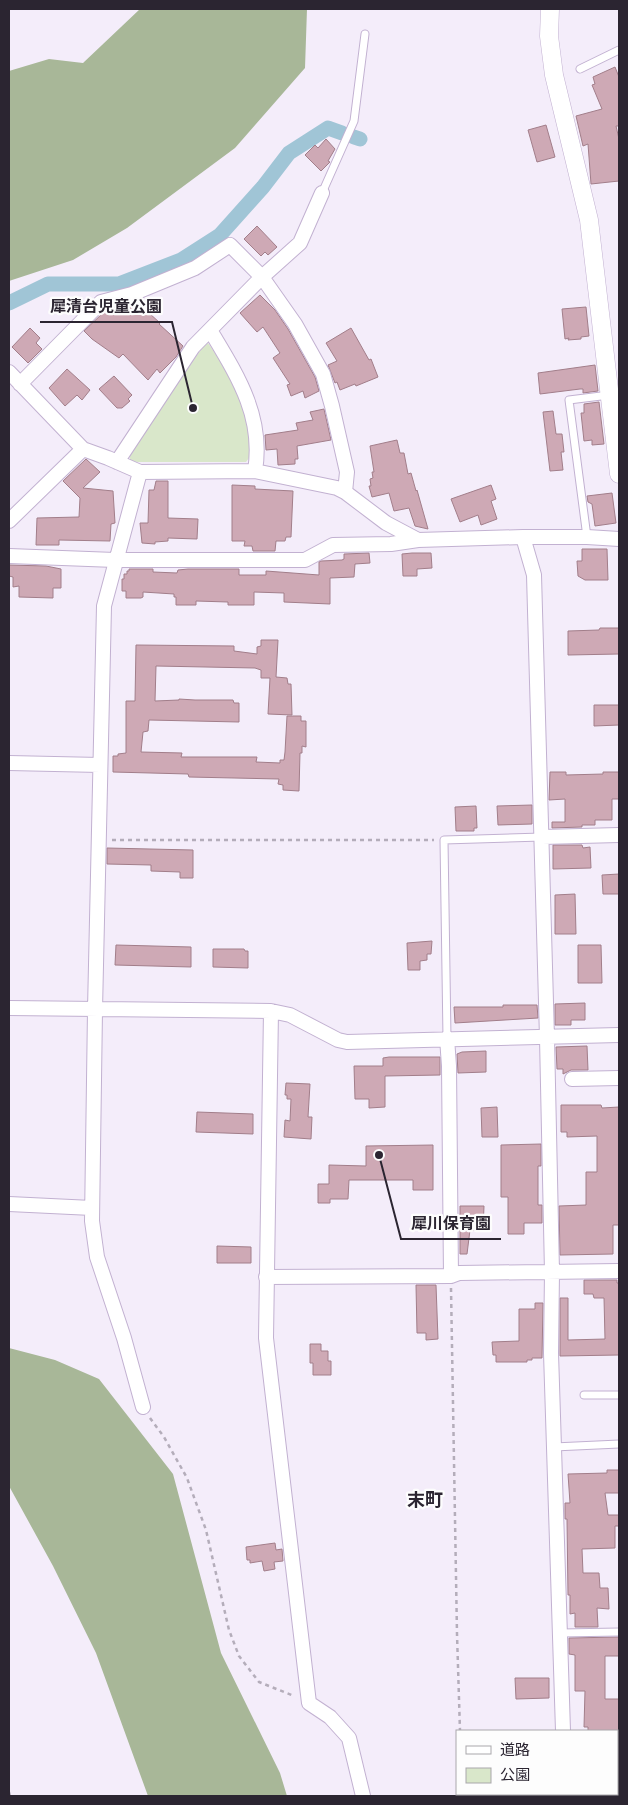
<svg xmlns="http://www.w3.org/2000/svg" width="628" height="1805" font-family="Merriweather,'Noto Sans JP',serif">
	<rect width="100%" height="100%" fill="#f4edfa"/>
	<path fill="#d9e7ca" d="M208 343 236 383 248 417 252 454 246 462H138L130 461V452L202 348Z"/>
	<path fill="#a8b798" d="M140 9H307L305 68 235 148 127 228 73 260 9 281V71L49 59 83 63Z
		M9 1348 55 1360 99 1379 173 1474 221 1653 280 1773 287 1796H148L96 1653 53 1566 9 1486Z"/>
	<g fill="none" stroke-linecap="round" stroke-linejoin="round">
		<path stroke="#a0c5d6" stroke-width="15" d="M354 137 360 139
			M9 303 48 284H119L181 260 220 235 263 187 289 153 328 128 342 133"/>
	</g>
	<path fill="#cea9b5" stroke="#a27e8a" d="M615 67 619 77V126H616L619 139V181L591 184 588 144 583 146 576 116 602 109 592 85 595 84 593 77Z
		M546 125 555 157 537 162 528 130Z
		M326 139 335 149 328 161 330 162 321 171 305 155 315 145 318 148Z
		M257 226 277 247 268 255 265 252 261 256 244 239Z
		M260 295 275 310 288 329 315 377 319 391 305 398 303 391 291 396 287 385 290 384 273 358 280 353 263 327 257 332 240 313Z
		M137 302 160 323 159 324 183 346 176 357 160 373 157 369 148 380 123 354 119 358 92 339 84 331 106 310 129 304 130 305Z
		M586 307 589 336 581 337V339L568 340 569 338 565 339 562 309Z
		M30 328 40 338 36 343 42 349 28 363 12 347Z
		M351 328 369 360 371 359 378 377 356 386 355 384 340 390 337 382 335 383 328 365 337 361 326 343Z
		M595 365 598 391 583 393V389H580L540 394 538 373Z
		M67 369 90 390 82 400 77 395 65 406 49 388Z
		M114 376 132 395 128 399 130 401 122 408H117L99 389Z
		M599 402 604 444 592 445V440L584 441 581 413H584V404Z
		M324 409 331 440 297 446 298 459H295V464L278 465 277 449 266 450 265 435 298 430 296 423 313 420 310 412Z
		M553 411 556 434H562L564 452H561L563 470 550 471 543 412Z
		M397 440 400 453H404L408 474 411 473 416 491 417 490 428 529 415 526 409 508 394 511 389 493 372 497 369 486H371L370 479 373 478 372 472H374L370 446Z
		M86 459 100 472 83 488 113 491 115 523 111 524 110 541 59 540V545H36L37 518 79 517 80 498 63 481Z
		M156 481H168V518L198 519 197 539 168 538V541L155 542V544L142 543 140 523H148L149 490H154Z
		M232 485 255 486V489L293 491 291 537H286L285 541H276L275 551H253L252 546H244L245 541H232Z
		M491 485 496 499 491 501 497 519 481 525 478 515 460 522 451 499Z
		M612 493 616 523 595 526 592 504 588 502 587 496Z
		M582 549H607L608 580H585L578 576 577 561H582Z
		M369 553 370 563 355 564 354 577 330 578V604L284 602V593L254 592V605H228V602L196 601V605H176V597H174V594L143 592V597L141 598H126V591H122V579H124V574H127V571H129V569H153V572L177 573 178 570 188 569H239V575H266V571L319 575V562L321 561 342 560 344 559V554Z
		M412 553H431L432 568 417 569V576H403L402 554Z
		M9 565 46 566 61 569V588H53V598L19 597V586L13 587V577L9 576Z
		M600 628H619V654L568 655V631L599 630Z
		M261 640H278L276 677 287 678 288 684H291L292 715 268 714 270 678H261V670L255 668 156 666 155 701 179 700V699L195 700H233L234 703H239V722L149 720 148 731 143 732 141 752 182 753 181 757H257L256 762 280 763V760H284L285 752 287 716H301V721H306V747L302 746V753H300L299 791 283 790V785L278 784 279 779 189 777 188 774 113 772V756H118V754L126 753V701H135L136 645 234 646V651L257 654V647L261 646Z
		M594 705H619V725L594 726Z
		M550 772H566V775L603 774V772H619V799H612V820H595V825H582V827L552 828V822H565V799L549 800Z
		M532 805V824L498 825 497 806Z
		M476 806 477 828H474V831H456L455 807Z
		M553 845H582L583 848 590 847 591 868 553 869Z
		M107 848 193 850V878H180V872L151 871V865L107 864Z
		M619 874V894H603L602 875Z
		M575 894 576 934H555V895Z
		M432 941 431 954H427V960L420 961V970H408L407 943Z
		M116 945 191 947V967L115 965Z
		M578 945H601L602 983H578Z
		M213 949H244L245 951H248V968L213 967Z
		M585 1003V1020H571V1025H555V1004Z
		M503 1005H537L538 1018 455 1023 454 1007H503Z
		M587 1046 588 1070H571L563 1074V1069H557L556 1047Z
		M486 1051V1072L458 1073 457 1054 462 1052Z
		M389 1057H440V1075L385 1076V1107L369 1108V1099H355L354 1066H383V1058Z
		M286 1083 310 1084 308 1117H312L311 1139 284 1137 285 1120 290 1121 291 1099H287V1095H285Z
		M561 1105H601L602 1108 619 1107V1225H613V1254L560 1255 559 1206 586 1205V1172H597V1136L567 1137V1132H561Z
		M497 1107 498 1137H482L481 1108Z
		M197 1112 253 1114V1134L196 1132Z
		M541 1144V1166H538V1205H542V1223H524V1234H508V1197H501V1145Z
		M433 1145V1190H413V1180H349L348 1199H330V1203H318V1184H329V1165L366 1166V1146Z
		M460 1206H484L483 1230H470L467 1254H460Z
		M217 1246 251 1247V1263H217Z
		M584 1280H617V1283H619V1355L560 1356V1298H568V1340L605 1339 604 1298H594L593 1294H584Z
		M416 1285H436L438 1339 426 1340V1333H417Z
		M535 1303H543L542 1358H532V1360H527V1362H496V1355H493L492 1342 519 1341V1309H535Z
		M310 1344H321V1351H328V1361H331V1375H313V1363H310Z
		M607 1470H619V1493H605L608 1515H619V1526H615V1548L582 1549 583 1573H599L600 1588H608L609 1609 597 1608 598 1627H575V1613L570 1614V1595H568L567 1519H565V1503H570L568 1474 607 1473Z
		M275 1543 276 1550 282 1549 283 1561 274 1562 275 1569 264 1571 262 1561 250 1563V1560H247L246 1547Z
		M619 1637V1656H605V1699H619V1731H588V1727H584L585 1691H575V1655L569 1654V1638Z
		M515 1678H549V1698L516 1699Z"/>
	<g fill="none" stroke-linecap="round" stroke-linejoin="round">
		<g stroke="#c2b1d1" stroke-width="9">
			<path id="service" d="M580 69 619 50
				M322 193 354 121 365 34
				M587 537 569 400 609 395
				M447 1038 444 840 542 837
				M584 1395H619
				M554 1447 619 1444
				M561 1633 619 1632"/>
		</g>
		<g stroke="#c2b1d1" stroke-width="16">
			<path id="minor" d="M210 330C237 375 264 416 255 471
				M9 372 83 449 108 458 140 472 255 471 337 488 345 492 386 523 418 540
				M20 384 101 302 132 294 195 268 230 245 262 277 295 324 323 374 332 406 347 472 345 492
				M117 462 193 347 262 277 300 243 322 193
				M140 472 104 606 95 1010 92 1221 97 1257 124 1338 143 1407
				M9 521 83 449
				M523 537 534 575 547 1038 552 1272 551 1353 563 1731
				M9 556 115 560H305L333 545 391 544 418 540 523 537H587L619 539
				M9 763 100 765
				M542 837 619 835
				M9 1008 271 1011 290 1015 338 1040 347 1042 619 1035
				M271 1011 266 1338 309 1703 330 1717 349 1738 363 1796
				M447 1038 449 1066 451 1276
				M572 1079 619 1078
				M9 1204 92 1208
				M266 1277 451 1276 459 1273 619 1271
				M617 1764H619"/>
		</g>
		<g stroke="#c2b1d1" stroke-width="19">
			<path id="tertiary" d="M550 9 549 36 554 75 589 220 619 474"/>
		</g>
		<path stroke="#b4adba" stroke-width="2.5" stroke-dasharray="4 4" stroke-linecap="butt" d="M112 840H434
			M451 1288 457 1634 460 1731
			M150 1418 164 1437 187 1478 206 1530 229 1630 239 1656 259 1682 294 1696
			M9 1792 10 1796"/>
		<use href="#service" stroke="#fff" stroke-width="7"/>
		<use href="#minor" stroke="#fff" stroke-width="14"/>
		<use href="#tertiary" stroke="#fff" stroke-width="18"/>
	</g>
	<g text-anchor="middle" dominant-baseline="central" stroke-width="4.5" stroke-linejoin="round" paint-order="stroke">
		<g font-size="18" font-weight="bold" fill="#2b2531" stroke="#fdfdfd">
			<text x="425" y="1499">末町</text>
		</g>
	</g>
	<path fill="none" stroke="#2b2531" stroke-width="2" d="M193 408L172 322H40M379 1155L401 1239H501"/>
	<g fill="#2b2531" stroke="#fdfdfd" stroke-width="2">
		<circle cx="193" cy="408" r="5"/>
		<circle cx="379" cy="1155" r="5"/>
	</g>
	<g font-size="16" text-anchor="middle" font-weight="bold" fill="#2b2531" stroke="#fdfdfd" stroke-width="4.5" stroke-linejoin="round" paint-order="stroke">
		<text x="106" y="312">犀清台児童公園</text>
		<text x="451" y="1229">犀川保育園</text>
	</g>
	<rect width="628" height="1805" fill="none" stroke="#2b2531" stroke-width="20"/>
	<rect x="456" y="1730" width="162" height="65" fill="#fdfdfd" stroke="#a9a7ab"/>
	<rect x="466" y="1746" width="25" height="8" fill="#ffffff" stroke="#a9a7ab"/>
	<text x="500" y="1755" font-size="15" fill="#2b2531">道路</text>
	<rect x="466" y="1768" width="25" height="15" fill="#d9e7ca" stroke="#a9a7ab"/>
	<text x="500" y="1780" font-size="15" fill="#2b2531">公園</text>
</svg>
